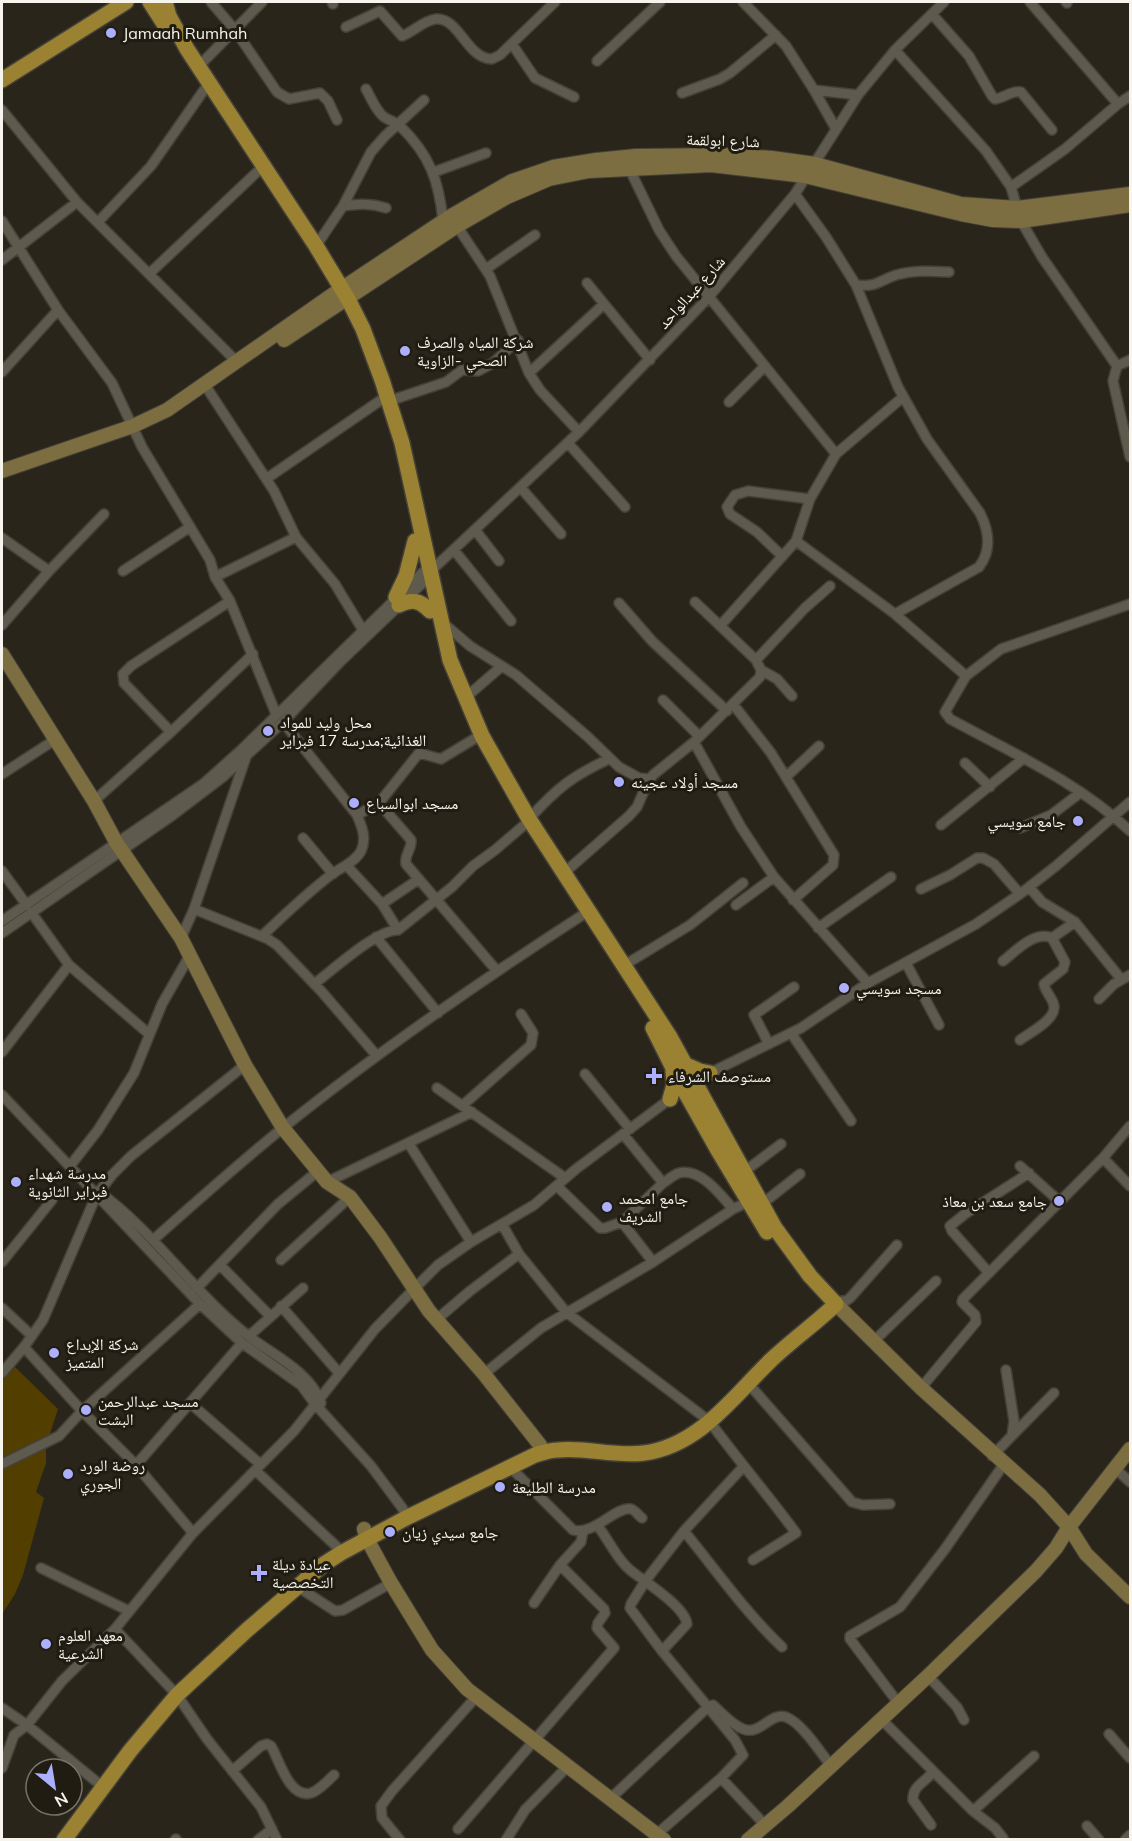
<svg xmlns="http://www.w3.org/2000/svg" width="1132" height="1841" font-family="Mulish,'Noto Naskh Arabic',sans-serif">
	<rect width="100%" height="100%" fill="#29251b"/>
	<path fill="#523f00" d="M7 1361 16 1368 58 1409 46 1446V1463L36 1492 44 1498 23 1575 15 1594 2 1614V1367Z"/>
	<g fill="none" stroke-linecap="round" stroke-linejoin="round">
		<g stroke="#444138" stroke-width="12">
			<path id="street" d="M211 2 235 30 277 92 289 99 320 93 328 101 337 120
				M332 2 333 4
				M743 2 786 46 814 90 836 129
				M1030 2 1118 104
				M1066 2 1067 3
				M932 14 969 56 992 96 995 99C1004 98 1012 90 1021 92L1052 130
				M346 27 380 11 402 36C413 32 424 20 436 19 459 17 467 59 492 59L500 55 555 2
				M512 44 535 78 574 97
				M895 50 986 151 1011 187 1017 208
				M597 61 660 2
				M198 67 262 2
				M366 89C371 98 376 111 384 117 389 120 395 122 400 126 430 155 439 181 443 221
				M814 90 858 95
				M682 93 720 79 730 73 776 35
				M2 110 77 202 237 362
				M629 168 659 230 676 256 836 454
				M434 172 486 153
				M1011 187 1065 149 1118 104 1130 96
				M795 194 826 237 856 285 898 387 927 439 980 513C989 531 992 550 979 567L895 614
				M343 206C358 204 371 203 386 208
				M2 221 58 310 112 383 142 447 210 560 215 577 230 601 276 714
				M1021 221 1042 257 1117 366 1113 381 1130 457
				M98 222 151 166 204 90
				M457 226 490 276 529 373 540 390 579 432
				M316 246 343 206 371 152 385 136 424 100
				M2 260 77 202
				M486 269 535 235
				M150 273 257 172
				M587 283 650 360
				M856 285C878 287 878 281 896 275 914 270 931 271 949 272
				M1117 366 1130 360
				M2 372 58 310
				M529 373 604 304
				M205 385 274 491 296 537 335 584 364 632
				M389 401 446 382 462 370 478 371 493 363 518 340
				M729 402 764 367
				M568 443 625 507
				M266 479 381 400
				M521 488 561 534
				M476 531 499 561
				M2 538 49 571
				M796 541 895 614 966 676
				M454 550 511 621
				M782 556 757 532 730 514 727 507 735 495 748 491 810 499
				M123 571 190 527
				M215 577 296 537
				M619 603 652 641 727 711
				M1130 604 1001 649 966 676 945 712 950 719C1011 752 1079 783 1130 831
				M442 622 470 646 516 675 588 737 619 767 639 778 650 779
				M2 625 49 571 104 514
				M720 626 796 541 810 499 836 454 903 397
				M756 660 805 608 830 586
				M761 670 777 679 792 696
				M465 698 502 666
				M663 700 699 736
				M733 704 771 753 834 855 833 865 793 900
				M171 732 124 683 123 674 131 666 230 601
				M694 742 741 827 774 877 868 983
				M965 763 990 787
				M2 774 56 739
				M787 776 819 746
				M94 801 171 732 253 654
				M379 803 411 840C412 850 404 854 406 864L497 971
				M357 815 379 803 419 753 441 759 474 739
				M529 819C556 789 572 776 609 759
				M941 825 1024 758
				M1020 828 1051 815 1080 793
				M303 838 333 874
				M347 866 382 904 398 930
				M2 871 26 904
				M564 873 629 816 637 807 647 784 653 775 694 742 760 677 761 670 756 660 695 602
				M1029 887 1042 902 1075 922 1121 979
				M921 889 950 875 977 858H983L994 864 1020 894
				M382 904 419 879
				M736 905 774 877
				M194 909 268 939 277 945 322 992 377 1056
				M31 912 69 965 149 1034
				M2 921 203 784 241 750 422 573 428 568H434
				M818 928 891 877
				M2 933 173 815 223 777 283 722 340 662 430 576 434 568 579 432 708 298 795 194 858 95 895 50 944 2
				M262 936C284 915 307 893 332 874 342 867 355 862 361 851 367 838 362 827 357 815L283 722
				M376 937 438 1013
				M181 938 194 909 246 757
				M1003 961C1016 951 1035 930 1052 938L1075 922
				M906 963 939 1025
				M623 966 690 925 743 883
				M314 984C333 970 376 930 398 930L452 887 473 866 495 850 523 826
				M1099 999 1114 984 1130 975
				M791 1033 851 1121
				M1020 1040C1029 1033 1056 1020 1054 1006 1053 998 1045 992 1044 984L1063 969 1065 962 1052 938
				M769 1044 754 1015 794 987
				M2 1052 69 965
				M585 1074 630 1129
				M706 1075 801 1028 868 983 976 924 1020 894 1056 866 1130 802
				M437 1088 565 1178
				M2 1095 200 1304 242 1343 301 1385 315 1404 371 1466 403 1509 406 1518
				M463 1105 531 1045 533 1033 521 1014
				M623 1134 663 1183C668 1180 673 1175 679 1173 700 1167 721 1195 733 1209
				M409 1144 471 1242
				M1103 1158 1130 1186
				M70 1166 98 1130 134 1073 162 1004 190 955
				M1020 1166 1059 1201
				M745 1171 781 1144
				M327 1182 472 1112
				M557 1186 600 1228H605L622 1222 653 1262
				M98 1191C156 1233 195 1295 251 1338 275 1356 311 1373 321 1403
				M762 1204 800 1174
				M622 1222 663 1183
				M502 1224 519 1254 566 1312 704 1417
				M153 1240C196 1202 239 1163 284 1127 379 1051 479 982 581 916
				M281 1260 350 1197
				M2 1262 52 1200
				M220 1265 270 1316
				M989 1273 952 1231 950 1226 965 1214 1029 1173
				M197 1288 278 1204 318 1171
				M836 1304 838 1301H846L850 1298 897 1245
				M281 1306 339 1373
				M2 1308 32 1336
				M436 1320 470 1291 519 1254
				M249 1336 303 1288
				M873 1342 936 1281
				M24 1347 82 1411 136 1465 193 1533
				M1006 1370 1014 1421 1012 1435
				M2 1373 24 1347 43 1320 96 1196 112 1175 131 1156 245 1065
				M484 1374 541 1328 653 1262 733 1209 748 1202
				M748 1383 852 1502 863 1505 890 1504
				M921 1388 976 1322 975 1315 962 1302 963 1299 1103 1158 1130 1126
				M190 1403 260 1464
				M710 1422C738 1460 768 1495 796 1533L753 1560
				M992 1456 1054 1393
				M2 1464 59 1436 82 1411 200 1304
				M136 1465 242 1343
				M510 1467 573 1530C593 1536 616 1506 631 1509 635 1510 639 1516 642 1518
				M1116 1469 1130 1482
				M255 1470 336 1546 341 1553
				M597 1525C609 1540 618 1562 634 1573 647 1583 685 1607 687 1624L662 1651 735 1740 743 1755 721 1778 657 1834
				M684 1531C716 1570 745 1612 782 1647
				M41 1568 129 1611
				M298 1587 335 1611 343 1610 391 1583
				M534 1603 560 1565 581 1542 583 1531
				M115 1629 177 1695 207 1739 261 1807 277 1840
				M662 1651 633 1612 630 1608 631 1604 646 1580 684 1531 743 1467
				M928 1676 957 1707 964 1720
				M899 1704 850 1639V1636L900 1607 945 1549 1004 1464
				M2 1708 27 1725 103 1787
				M882 1720 973 1811 995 1828 1003 1838
				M1109 1734 1130 1758
				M2 1768 14 1735 27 1725 62 1681 115 1629 193 1533 294 1431 375 1329 414 1289 438 1265 471 1242 534 1205 576 1169 674 1096
				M232 1771 261 1746 267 1744 271 1746C279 1759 289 1799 311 1793 320 1790 327 1781 334 1775
				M721 1778 766 1826
				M610 1799 708 1707 713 1705C722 1713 731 1724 743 1729 760 1736 770 1712 786 1717 802 1723 821 1753 831 1766
				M973 1811 1034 1756
				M931 1825 913 1800C912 1785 927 1782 933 1771
				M1087 1826 1099 1840
				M458 1829 614 1648 597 1628 598 1623 605 1613 604 1609 560 1565
				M175 1840 176 1839
				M258 1840 272 1829
				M400 1840 382 1818 381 1806 392 1791 476 1697
				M506 1840 525 1810 568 1766
				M1125 1840 1130 1835"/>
		</g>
		<g stroke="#444138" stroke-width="16">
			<path id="secondary" d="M284 340 457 226 507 197 549 179 589 171 711 165 805 176 961 214 993 220 1021 221 1130 205
				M2 471 133 426 167 410 335 293 451 216 512 181 553 167 596 160 636 156 724 155 772 158 815 164 961 204 1017 208 1130 194
				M2 654 94 801 116 842 181 938 245 1065 283 1128 327 1182 350 1197 380 1237 429 1311 484 1374 540 1445 542 1453
				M836 1304 921 1388 1040 1495 1069 1527 1086 1554 1130 1597
				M364 1529 367 1539 391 1583 432 1650 467 1689 664 1840
				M748 1840 788 1806 928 1676 1036 1571 1056 1548 1069 1527 1130 1449"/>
		</g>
		<g stroke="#444138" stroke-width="18">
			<path id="primary" d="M150 2 166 27
				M2 80 126 2
				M396 597 406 576 415 541
				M399 605C412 599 420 600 430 611
				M653 1028 683 1088 719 1152 767 1232
				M684 1064 700 1071 710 1073
				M670 1099 674 1085 673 1071
				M64 1840 130 1751 177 1695 247 1630 324 1564 341 1553 406 1518 535 1455C542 1453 550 1450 558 1450 586 1447 615 1457 644 1453 699 1446 733 1397 770 1361 791 1341 815 1324 836 1304L810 1276 775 1228 670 1037 529 819 482 736 450 660 402 443 382 380 363 329 348 299 316 246 187 49 169 16 165 2"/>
		</g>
		<use href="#street" stroke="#5e5a4e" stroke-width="9"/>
		<use href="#secondary" stroke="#7c6e40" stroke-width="14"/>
		<use href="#primary" stroke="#9b8232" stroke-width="15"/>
	</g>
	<g fill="#acaffb" stroke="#201c12" stroke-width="2">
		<circle cx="111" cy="33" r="6"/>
		<circle cx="405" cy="351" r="6"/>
		<circle cx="268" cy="731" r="6"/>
		<circle cx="619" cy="782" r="6"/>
		<circle cx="354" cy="803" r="6"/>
		<circle cx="1078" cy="821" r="6"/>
		<circle cx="844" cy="988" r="6"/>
		<path d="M651 1067h6v6h6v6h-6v6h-6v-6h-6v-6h6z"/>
		<circle cx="16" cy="1182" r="6"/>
		<circle cx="1059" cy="1201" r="6"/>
		<circle cx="607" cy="1207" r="6"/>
		<circle cx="54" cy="1353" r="6"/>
		<circle cx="86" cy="1410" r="6"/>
		<circle cx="68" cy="1474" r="6"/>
		<circle cx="500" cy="1487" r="6"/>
		<circle cx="390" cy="1532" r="6"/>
		<path d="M256 1564h6v6h6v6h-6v6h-6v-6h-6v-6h6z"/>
		<circle cx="46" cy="1644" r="6"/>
	</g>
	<g text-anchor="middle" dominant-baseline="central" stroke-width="6" stroke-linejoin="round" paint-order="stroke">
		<g font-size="16" fill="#f6f4ed" stroke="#201c12" text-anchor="start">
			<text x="123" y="33">Jamaah Rumhah</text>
			<text x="417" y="342">شركة المياه والصرف<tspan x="417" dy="18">الصحي -الزاوية</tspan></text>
			<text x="280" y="722">محل وليد للمواد<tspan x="280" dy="18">الغذائية;مدرسة 17 فبراير</tspan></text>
			<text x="631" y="782">مسجد أولاد عجينه</text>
			<text x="366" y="803">مسجد ابوالسباع</text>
			<text x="1066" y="821" text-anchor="end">جامع سويسي</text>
			<text x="856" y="988">مسجد سويسي</text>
			<text x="668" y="1076">مستوصف الشرفاء</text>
			<text x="28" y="1173">مدرسة شهداء<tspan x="28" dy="18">فبراير الثانوية</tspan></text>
			<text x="619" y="1198">جامع امحمد<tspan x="619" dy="18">الشريف</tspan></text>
			<text x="1047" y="1201" text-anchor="end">جامع سعد بن معاذ</text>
			<text x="66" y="1344">شركة الإبداع<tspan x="66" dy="18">المتميز</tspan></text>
			<text x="98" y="1401">مسجد عبدالرحمن<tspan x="98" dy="18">البشت</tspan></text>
			<text x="80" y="1465">روضة الورد<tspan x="80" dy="18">الجوري</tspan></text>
			<text x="512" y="1487">مدرسة الطليعة</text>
			<text x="402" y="1532">جامع سيدي زيان</text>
			<text x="272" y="1564">عيادة ديلة<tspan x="272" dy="18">التخصصية</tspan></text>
			<text x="58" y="1635">معهد العلوم<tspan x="58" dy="18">الشرعية</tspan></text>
		</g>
		<g font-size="16" fill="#f6f4ed" stroke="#201c12">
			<text transform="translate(723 140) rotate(2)">شارع ابولقمة</text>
			<text transform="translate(691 292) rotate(-48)">شارع عبدالواحد</text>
		</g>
	</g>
	<rect width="1132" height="1841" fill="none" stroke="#f6f4ed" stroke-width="6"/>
	<g transform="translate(54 1787) rotate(150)"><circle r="28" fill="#201c12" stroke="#76726a" stroke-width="1.5"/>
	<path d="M0-4.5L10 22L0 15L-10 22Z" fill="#acaffb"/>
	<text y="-9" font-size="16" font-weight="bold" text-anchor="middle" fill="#f6f4ed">N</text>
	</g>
</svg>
